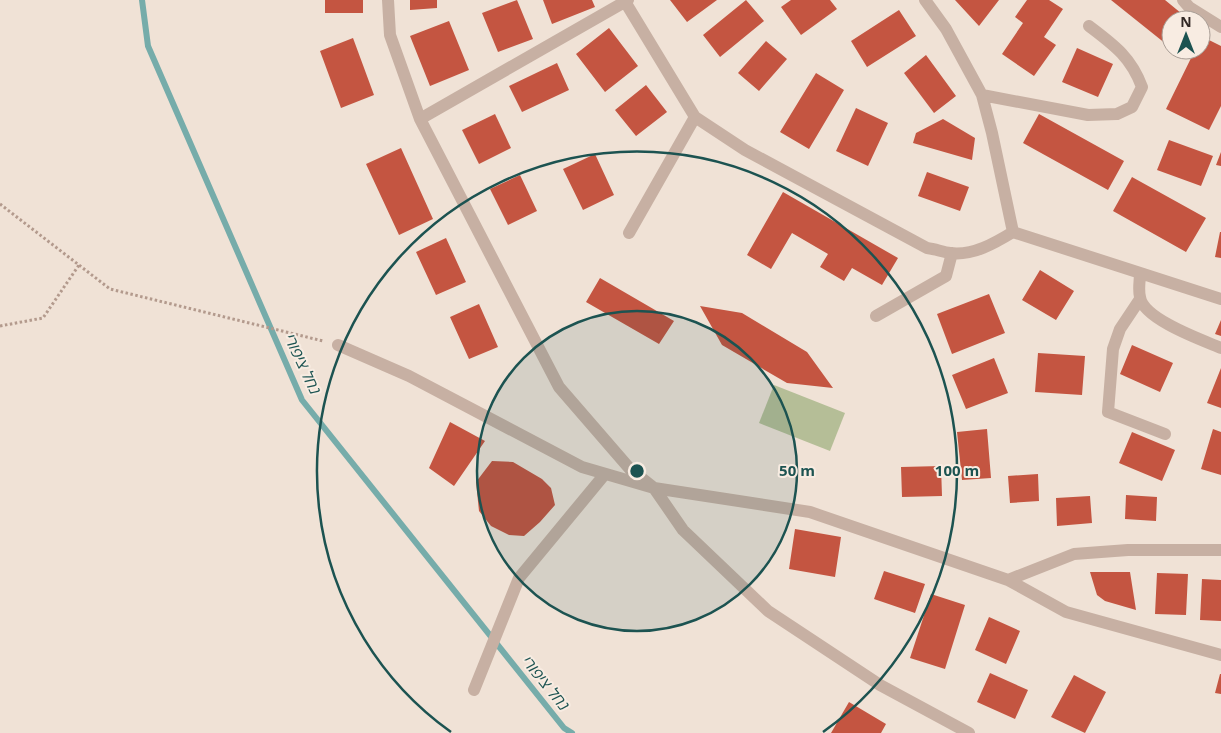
<svg xmlns="http://www.w3.org/2000/svg" width="1221" height="733" font-family="'Open Sans','Noto Sans Hebrew',sans-serif">
	<rect width="100%" height="100%" fill="#f0e2d6"/>
	<path fill="#b5be97" d="M774 385 845 413 830 451 759 423Z"/>
	<g fill="none" stroke-linecap="round" stroke-linejoin="round">
		<path stroke="#76acaa" stroke-width="6" d="M142 0 148 46 302 400 564 728 572 733"/>
	</g>
	<path fill="#c45541" d="M325 0H363V13H325Z
		M410 0H437V8L410 10Z
		M517 0 533 39 498 52 482 13Z
		M543 0H592L595 7 552 24Z
		M670 0H717L687 22Z
		M746 0 764 21 720 57 703 35Z
		M791 0H830L837 9 801 35 781 7Z
		M955 0H999L979 26Z
		M1027 0H1049L1063 9 1044 37 1056 45 1034 76 1002 54 1023 23 1015 17Z
		M1111 0H1165L1187 18 1186 20H1171V38L1166 44Z
		M899 10 916 36 867 67 851 41Z
		M449 21 469 70 430 86 410 36Z
		M609 28 638 66 605 92 576 54Z
		M1201 36 1221 46V106L1209 130 1166 109 1195 50H1201Z
		M353 38 374 95 341 108 320 51Z
		M766 41 787 59 759 91 738 73Z
		M1077 48 1113 64 1098 97 1062 82Z
		M926 55 956 96 934 113 904 73Z
		M557 63 569 90 522 112 509 86Z
		M816 73 844 90 809 149 780 132Z
		M646 85 667 112 636 136 615 110Z
		M856 108 888 123 868 166 836 151Z
		M495 114 511 148 479 164 462 130Z
		M1039 114 1124 161 1108 190 1023 143Z
		M943 119 975 138 972 160 913 143 916 133Z
		M1169 140 1213 156 1201 186 1157 170Z
		M401 148 433 219 399 235 366 164Z
		M1221 152V166L1216 165Z
		M595 154 614 195 583 210 563 169Z
		M927 172 969 187 960 211 918 196Z
		M520 175 537 211 508 225 490 189Z
		M1132 177 1206 218 1186 252 1113 211Z
		M783 192 898 258 882 285 852 268 844 281 820 267 828 254 792 233 771 269 747 255Z
		M1220 232H1221V258L1215 257Z
		M446 238 466 282 436 295 416 252Z
		M1040 270 1074 291 1056 320 1022 300Z
		M600 278 674 321 659 344 586 302Z
		M989 294 1005 333 952 354 937 314Z
		M479 304 498 347 469 359 450 317Z
		M700 306 742 313 807 352 833 388 787 383 722 345Z
		M1221 320V336L1215 334Z
		M1132 345 1173 363 1160 392 1120 374Z
		M1038 353 1085 356 1082 395 1035 392Z
		M994 358 1008 393 966 409 952 375Z
		M1221 368V408L1207 403Z
		M450 422 485 441 454 486 429 468Z
		M987 429 991 478 962 480 957 432Z
		M1213 429 1221 432V475L1201 469Z
		M1132 432 1175 450 1162 481 1119 463Z
		M492 461 513 462 542 479 551 488 555 505 540 522 524 536 509 535 491 526 479 511 476 482Z
		M941 466 942 496 902 497 901 467Z
		M1038 474 1039 501 1010 503 1008 476Z
		M1126 495 1157 497 1156 521 1125 519Z
		M1090 496 1092 523 1057 526 1056 498Z
		M795 529 841 537 835 577 789 569Z
		M884 571 925 584 915 613 874 599Z
		M1090 572H1130L1136 610 1105 601 1097 595Z
		M1157 573 1188 574 1186 615 1155 614Z
		M1202 579 1221 580V621L1200 620Z
		M931 594 965 605 945 669 910 658Z
		M989 617 1020 631 1006 664 975 650Z
		M990 673 1028 690 1015 719 977 702Z
		M1220 674H1221V694L1215 693Z
		M1074 675 1106 692 1085 733 1051 717Z
		M849 702 886 724 881 733H831Z"/>
	<g fill="none" stroke-linecap="round" stroke-linejoin="round">
		<path stroke="#b39a8d" stroke-width="3" stroke-dasharray="2.5 2.5" stroke-linecap="butt" d="M0 204 110 289 323 341
			M0 326 43 318 79 265"/>
		<path stroke="#c7b0a3" stroke-width="12" d="M388 0 390 35 420 119 559 387 630 469 654 488 810 512 1008 580 1074 554 1128 550H1221
			M624 0 695 117 745 150 927 248C935 249 943 252 950 253 973 256 995 243 1013 232
			M925 0 946 29 982 95 992 133 1013 232 1221 299
			M1183 0 1189 7 1221 27
			M982 95 1088 115 1117 114 1132 107 1142 87C1131 57 1114 45 1089 26
			M420 119 628 0
			M629 233 695 117
			M1140 273C1140 281 1138 289 1140 297 1143 319 1202 340 1221 348
			M1140 299 1120 329 1113 349 1108 412 1165 434
			M876 316 946 276 952 253
			M338 345 409 376 582 467 654 488 683 530 768 611 880 685 969 733
			M1008 580 1066 612 1221 655
			M474 690 519 578 605 474"/>
	</g>
	<circle cx="637" cy="471" r="160" fill="#1c5351" fill-opacity=".12"/>
	<g fill="none" stroke="#1c5351" stroke-width="2.5">
		<circle cx="637" cy="471" r="160"/>
		<path d="M451 732A320 320 0 1 1 823 732"/>
	</g>
	<g text-anchor="middle" dominant-baseline="central" stroke-width="4" stroke-linejoin="round" paint-order="stroke">
		<g font-size="16" font-style="italic" fill="#1c5351" stroke="#f8ece2">
			<text transform="translate(303 364) rotate(65)">נחל ציפורי</text>
			<text transform="translate(546 683) rotate(51)">נחל ציפורי</text>
		</g>
	</g>
	<circle cx="637" cy="471" r="8" fill="#1c5351" stroke="#f8ece2" stroke-width="2.5"/>
	<g font-size="15" text-anchor="middle" font-weight="bold" fill="#1c5351" stroke="#f8ece2" stroke-width="4" stroke-linejoin="round" paint-order="stroke">
		<text x="797" y="476">50 m</text>
		<text x="957" y="476">100 m</text>
	</g>
	<g transform="translate(1186 35)"><circle r="24" fill="#f8ece2" stroke="#a99e96"/>
	<path d="M0-4L9 19L0 12L-9 19Z" fill="#1c5351"/>
	<text y="-8" font-size="14" font-weight="bold" text-anchor="middle" fill="#322825">N</text>
	</g>
</svg>
